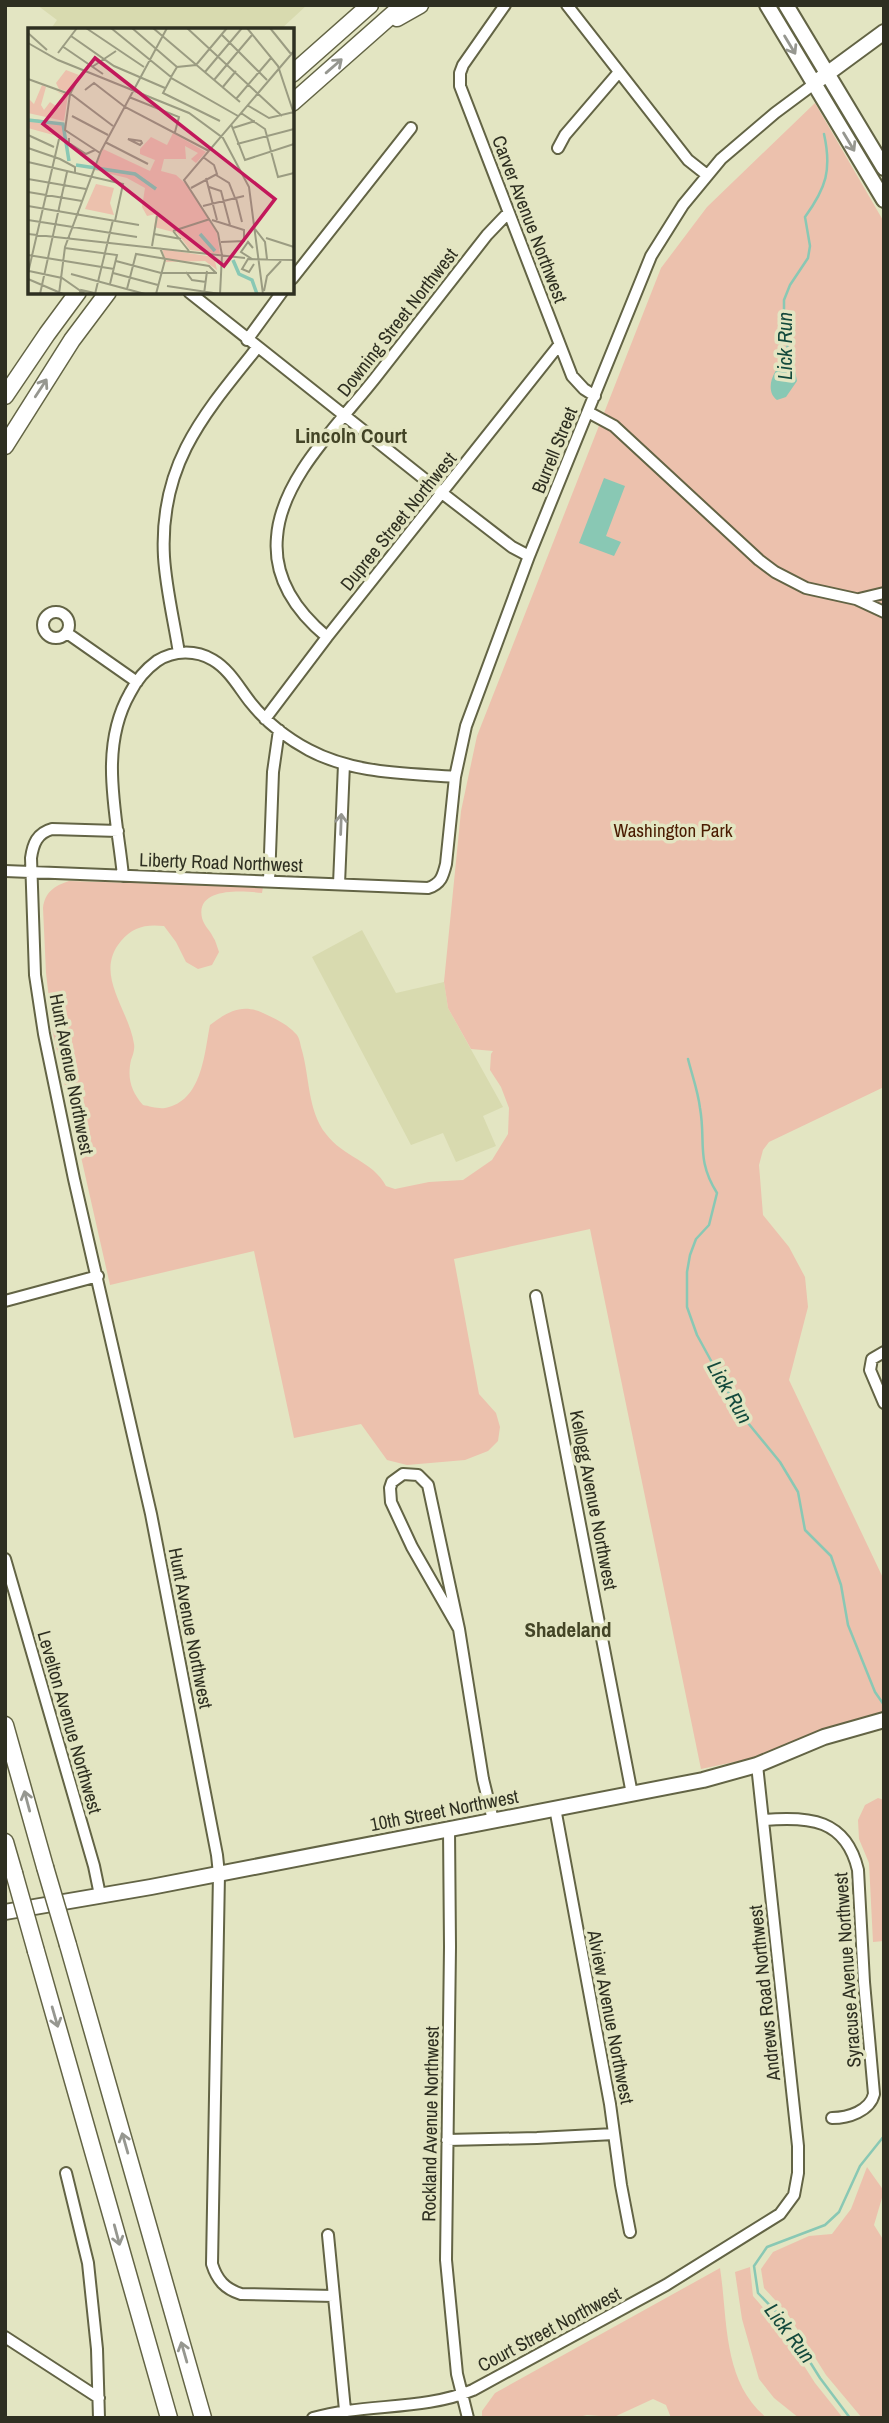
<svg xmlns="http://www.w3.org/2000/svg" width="889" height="2423" font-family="'Archivo Narrow',sans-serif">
	<rect width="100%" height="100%" fill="#e3e5c2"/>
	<path fill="#d8daaf" d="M37 5H307L280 30H50L57 20Z
		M362 930 396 993 444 982 448 1008 503 1107 483 1116 496 1146 456 1162 443 1133 411 1145 312 957Z"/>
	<path fill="#ecc1ad" d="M815 103 884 222V1087L769 1142 763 1150 759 1165 763 1215 789 1247 805 1277 808 1307 789 1380 884 1580V1728L871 1733 701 1769 590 1229 454 1259 479 1394 496 1413 500 1427 498 1441 488 1451 465 1460 407 1465 387 1460 361 1424 294 1438 254 1251 110 1285 53 1033 46 973 43 908C45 892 54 886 69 881L263 887 262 893C245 891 195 886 202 918 204 926 210 930 213 937 216 941 217 947 219 952L212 965 198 969 186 962 176 942 164 926C145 924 133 927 121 941 93 974 129 1009 134 1044 135 1049 133 1055 131 1060 127 1078 131 1091 143 1105 149 1106 158 1109 165 1108 202 1101 204 1055 210 1025 227 1012 242 1003 263 1013 274 1018 287 1024 295 1033 299 1036 300 1042 301 1047 310 1076 307 1110 326 1134 343 1157 373 1161 386 1186L395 1189 429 1182 463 1180 492 1160 508 1134 509 1108 501 1087 490 1070 491 1054 493 1051 471 1049 448 1008 444 982 461 811 477 736 661 268 707 207Z
		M878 1798 884 1800V1941L873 1942 869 1863 859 1839 858 1820 865 1805Z
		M867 2167 884 2191 874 2225 884 2241V2418H862L826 2375 787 2313 764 2288 761 2269 773 2252 809 2236 832 2234 851 2209Z
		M750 2267 753 2296 778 2325 815 2383 843 2418H799L774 2398 759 2379 742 2319 735 2272Z
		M720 2268C728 2319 722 2382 767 2418H671L666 2405 653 2399 614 2417 587 2415 574 2418H482V2411L495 2393Z"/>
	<path fill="#89c8b4" d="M786 362 795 371 797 381 786 397 777 400C764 391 773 367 786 362Z
		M604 478 625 486 606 536 621 542 614 556 579 543Z"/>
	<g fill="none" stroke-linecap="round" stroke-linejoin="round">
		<path stroke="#89c8b4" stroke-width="2.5" d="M786 365 788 340 784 315V300L790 285 808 258 810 246 805 217C826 188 832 170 824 134
			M688 1059C692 1075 698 1091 700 1108 706 1141 696 1160 717 1193L709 1225 696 1239 690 1255 687 1272V1307L697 1335 739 1412 780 1462 798 1492 805 1530 831 1556 841 1585 848 1625 875 1692 884 1705
			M850 2418 820 2378 783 2319 758 2293 754 2266 767 2247 825 2225 839 2212 860 2166 884 2136"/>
		<g stroke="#636445" stroke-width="14">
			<path id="minor" d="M505 5 463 65 460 73V86L572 376 584 389 595 396
				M567 5 688 160 707 175
				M558 148 565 135 619 72
				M292 279 411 128
				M189 292 442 493 512 547 529 556
				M247 340 282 292
				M588 412 614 426 759 560 775 572 806 588 856 599 884 612
				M859 599 884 593
				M43 625a13 13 0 1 1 26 0a13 13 0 1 1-26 0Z
				M67 633 137 682
				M327 637C297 612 273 579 277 537 281 478 341 422 376 377 413 330 450 282 487 235L508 213
				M179 653C174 621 166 589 164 557 159 465 203 415 257 348
				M265 719 327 637 559 345
				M118 831 52 829C37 833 33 844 31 858L35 975 44 1034 74 1179 151 1514 217 1855 219 1874 212 2264C217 2280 225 2289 241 2294L334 2296
				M5 871 428 888C441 884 443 876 446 864L455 777 466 726 529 556 651 256 683 205 721 159 775 113 814 84
				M123 876C117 815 98 749 130 693 136 681 146 669 157 661 174 650 196 650 213 660 230 670 239 688 251 703 267 723 287 738 309 750 354 774 405 773 455 777
				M269 881 273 772 279 730
				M339 884 344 764
				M536 1296 632 1794
				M5 1301 98 1276
				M884 1352 872 1359 870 1370 884 1403
				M403 1474 418 1475 428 1485 459 1629 412 1547 391 1502 390 1488 392 1482Z
				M5 1559 94 1866 100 1895
				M459 1629 483 1779 493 1820
				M555 1808 610 2104 621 2185 630 2232
				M764 1820C809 1816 846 1819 858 1870L864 1982 874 2094C870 2111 848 2118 832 2118
				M449 1829 450 1947 446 2260 457 2374 468 2418
				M447 2140 537 2138 614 2134
				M66 2173 88 2263 97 2349 99 2418
				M328 2235 345 2410
				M5 2337 99 2398
				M313 2418C365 2403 423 2411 473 2390L666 2285 780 2214 794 2195 798 2173V2146L757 1765"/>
		</g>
		<g stroke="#636445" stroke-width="18">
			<path id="major" d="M767 5 884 200
				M786 5 884 168
				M820 79 884 32
				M5 1912 151 1887 703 1780 757 1765 824 1737 884 1720"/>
		</g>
		<g stroke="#636445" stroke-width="19">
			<path id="highway" d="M397 18 420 5
				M292 74 370 5
				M292 103 403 5
				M5 396 47 334 78 292
				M5 446 72 340 108 292
				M5 1725 45 1867
				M5 1842 14 1873
				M68 1945 203 2418
				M36 1951 169 2418"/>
		</g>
		<use href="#minor" stroke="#fff" stroke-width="10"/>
		<use href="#major" stroke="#fff" stroke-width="14"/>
		<use href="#highway" stroke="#fff" stroke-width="16"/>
		<g stroke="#636445" stroke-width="19" stroke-linecap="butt">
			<path id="highway-bridge" d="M45 1867 68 1945
				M14 1873 36 1951"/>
		</g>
		<use href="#highway-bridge" stroke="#fff" stroke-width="16"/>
	</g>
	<defs><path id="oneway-shaft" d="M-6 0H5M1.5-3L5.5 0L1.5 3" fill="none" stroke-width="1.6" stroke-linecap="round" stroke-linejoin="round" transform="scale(1.75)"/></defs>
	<g stroke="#969790">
		<use href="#oneway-shaft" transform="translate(790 45) rotate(59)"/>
		<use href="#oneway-shaft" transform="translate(334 66) rotate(-41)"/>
		<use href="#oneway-shaft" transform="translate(849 142) rotate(59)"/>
		<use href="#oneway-shaft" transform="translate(41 388) rotate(-57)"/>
		<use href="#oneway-shaft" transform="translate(341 824) rotate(-88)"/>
		<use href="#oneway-shaft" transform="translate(27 1801) rotate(-105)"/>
		<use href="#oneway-shaft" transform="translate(55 2017) rotate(74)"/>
		<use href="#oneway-shaft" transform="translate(125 2143) rotate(-106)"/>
		<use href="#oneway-shaft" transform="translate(117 2235) rotate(75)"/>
		<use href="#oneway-shaft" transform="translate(184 2352) rotate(-106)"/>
	</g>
	<g text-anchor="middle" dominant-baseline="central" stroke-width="7" stroke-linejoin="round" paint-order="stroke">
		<g font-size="19" fill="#2e2f21" stroke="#e3e5c2">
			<text transform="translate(530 219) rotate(69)">Carver Avenue Northwest</text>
			<text transform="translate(397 322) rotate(-52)">Downing Street Northwest</text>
			<text transform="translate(554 450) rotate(-68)">Burrell Street</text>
			<text transform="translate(398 521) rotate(-51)">Dupree Street Northwest</text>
			<text transform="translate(221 862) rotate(2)">Liberty Road Northwest</text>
			<text transform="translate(72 1074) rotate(79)">Hunt Avenue Northwest</text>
			<text transform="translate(594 1500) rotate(79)">Kellogg Avenue Northwest</text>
			<text transform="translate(191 1628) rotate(79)">Hunt Avenue Northwest</text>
			<text transform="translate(70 1722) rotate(74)">Levelton Avenue Northwest</text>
			<text transform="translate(444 1810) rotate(-11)">10th Street Northwest</text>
			<text transform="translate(847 1970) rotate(-94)">Syracuse Avenue Northwest</text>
			<text transform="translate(764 1993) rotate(-96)">Andrews Road Northwest</text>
			<text transform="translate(611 2017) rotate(79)">Alview Avenue Northwest</text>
			<text transform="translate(430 2124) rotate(-89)">Rockland Avenue Northwest</text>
			<text transform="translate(549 2329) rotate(-28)">Court Street Northwest</text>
		</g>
		<g font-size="19" fill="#4a1b01" stroke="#e3e5c2">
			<text x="673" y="830">Washington Park</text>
		</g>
		<g font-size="21" font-style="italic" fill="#13493c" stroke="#e3e5c2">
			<text transform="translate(784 346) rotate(-90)">Lick Run</text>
			<text transform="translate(730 1392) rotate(60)">Lick Run</text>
			<text transform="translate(790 2333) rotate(53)">Lick Run</text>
		</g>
		<g font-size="21" font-weight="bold" fill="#434426" stroke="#e3e5c2">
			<text x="351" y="435">Lincoln Court</text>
			<text x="568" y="1629">Shadeland</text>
		</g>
	</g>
	<g transform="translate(28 28)">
		<rect width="266" height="266" fill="#e3e5c2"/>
		<path d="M38 42 51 47 42 64 31 61 28 55ZM14 57 18 59 13 77 16 82 22 74 31 80 37 68 28 63 40 67 36 93 0 85V70L6 76ZM9 91 34 96 36 110 0 100V93ZM145 105 178 124 168 135 163 131 170 125 157 118 158 131H136L133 143 148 147 160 158 189 205 192 226 162 222 149 205 126 199 128 186 119 188 114 179 117 160 99 150 66 142 75 121 122 143 127 132 112 126V121L123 109 139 117ZM68 156 86 160 82 175 86 187 57 181ZM134 221 186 229 189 242 177 233 138 234Z" fill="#ecc1ad"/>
		<path fill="none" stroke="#89c8b4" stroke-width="3.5" d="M0 92 35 96 41 133M48 137 107 146 128 161M172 206 187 223M205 232 211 246 224 252 229 266"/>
		<path fill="none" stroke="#9b9c82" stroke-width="2" d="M58 0 116 39M83 0 143 49 149 39 168 37 199 0M104 0 149 39M125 0 212 74M159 0 254 88M219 0 250 38 266 86M242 0 263 26M0 5 19 22M194 7 239 52M43 8 86 38 137 60M0 15 30 32 161 85 195 110 221 159 235 266M34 18 75 46M30 25 49 0M64 39 88 23M177 44 214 0M51 49 42 66 37 102 72 125M0 51 44 67 85 98M186 52 224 7M194 60 208 43M57 62 66 55 97 79 181 123M101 69 151 89 147 104M208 71 243 30M219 77 241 90 266 84M213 85 237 101 250 149 266 145M44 88 80 107M192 93 135 65 143 50 210 88M203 96 217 132 266 116M205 100 227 93M0 107 26 119M41 110V115L58 126 67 122M100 111 113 113 114 115 112 117ZM77 114 120 136M209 116 266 101M0 120 32 131 47 139V145M0 134 95 156 87 193M188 147 201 155 207 170M178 150 189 192M0 151 58 161M181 159 193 163 202 197M163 160 189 146 186 137 175 129M0 164 54 173M208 170 214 194M0 178 111 197M175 178 216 168M0 192 109 209M184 192 216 202V213L193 214M227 201 237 214 239 231M145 203 182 191M145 203 161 223M0 206 217 230M126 206 153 211M238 210 266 219M124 218 129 188M37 220 89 227 82 256M0 227 86 241M194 227 190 205 156 152 266 23M224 231 213 224 220 214 225 220M88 233 133 245H189M226 236 221 244 214 241 220 231 266 232M1 243 34 250 57 266M158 244 164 252 178 254M0 245 31 111M85 245 130 257M43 246 117 266M0 251 35 266M139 258 192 266M99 261 108 226 181 238 188 245M236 263 239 248 253 233M12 266 39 144M31 266 37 219 73 123 139 0M51 266 53 262 71 266M67 266 85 192M128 266 137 232 132 220M176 266 179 243M192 266 194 227"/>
		<path fill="#c2185b" fill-opacity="0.15" stroke="#c2185b" stroke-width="3.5" d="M67 30 247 171 196 238 15 96Z"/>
		<rect width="266" height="266" fill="none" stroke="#2e2f21" stroke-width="3.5"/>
	</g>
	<rect width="889" height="2423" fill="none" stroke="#2e2f21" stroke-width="14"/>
</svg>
